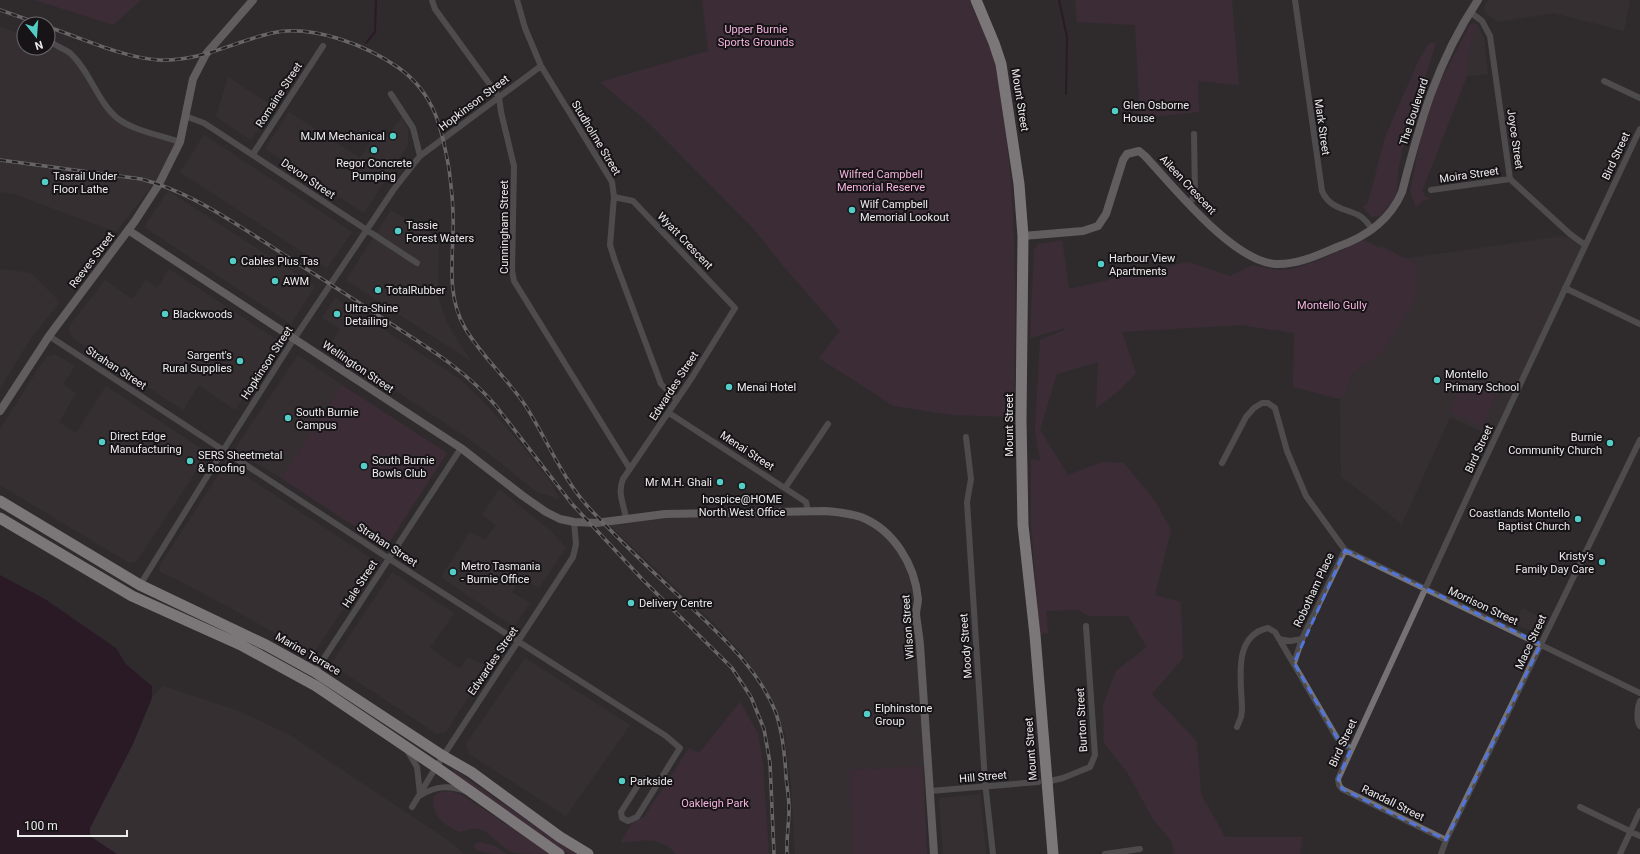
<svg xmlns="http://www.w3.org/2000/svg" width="1640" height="854" font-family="Roboto,sans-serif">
	<rect width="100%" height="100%" fill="#2f2b2e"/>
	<path fill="#3c3339" d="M1488 0H1630L1624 31 1553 13 1498 22 1487 14 1484 8Z
		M1479 26 1484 39 1488 74 1467 76 1470 48 1474 29Z
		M0 27 24 35V48H48V42L70 53 108 108 125 123 180 142 159 184 154 183 116 232 14 194 0 192Z
		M228 77 274 107 251 140 216 117Z
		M289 112 360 158 377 132 386 138 402 117 408 130V145L364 213 265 149Z
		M204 135 352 232 327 268 180 172Z
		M168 191 315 286 291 324 144 227Z
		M391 210 439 238 438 298 448 325 471 361 346 280Z
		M1562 236 1585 245 1496 438 1450 417 1402 524 1341 476 1340 399 1344 396 1402 259Z
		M0 269 31 273 60 302 31 338 0 388Z
		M169 269 280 342 235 410 199 385 183 410 74 339 70 334 69 330 70 325 105 280 132 299 146 280 157 288Z
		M335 298 460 379 481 399 515 437 552 484 559 499 537 492 474 442 329 347 340 329 322 318Z
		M51 355H57L75 366 63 384 76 393 59 422 76 433 106 386 208 453 137 561 129 563 0 485V429L40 366 47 357Z
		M298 355 342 385 281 478 234 450Z
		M226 463 375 561 313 654 223 604 176 579 162 573 159 570 160 565Z
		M499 489 552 532 566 548 539 588 520 577 512 592 530 603 514 627 441 577 470 532 485 540 496 525 482 515Z
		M845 513 884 531 912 572 928 766 850 770 852 854H795L791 783 785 733 768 693 743 654 714 623 606 522 626 519Z
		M392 572 454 613 430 648 460 669 468 657 488 667 446 732 437 734 331 664Z
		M1522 608 1544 619 1537 634 1514 623Z
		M525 658 630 725 566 816 469 754 466 744Z
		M163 686 239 711 288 734 452 843 464 854H117L93 839 90 836V828L133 744 152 698Z
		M980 794 986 854H943L939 798Z"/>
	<path fill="#4b2e41" d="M35 0H141L113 25Z
		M702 0H969C979 22 990 44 996 67 1000 87 1002 107 1005 127 1018 223 1015 321 1014 417L953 415 894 406 819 358 840 331 785 268 753 228 649 123 600 82 708 51Z
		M1075 0H1232L1239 85 1198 81 1199 112 1140 118 1135 25 1077 22Z
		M1474 23 1479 26 1474 29 1470 48 1467 76 1422 191 1425 196 1430 199 1424 200 1416 207 1410 192 1424 122 1439 84 1470 25Z
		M1429 43H1436L1402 151 1398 172 1397 191 1392 202 1380 216 1371 217 1363 207 1368 203 1385 137 1419 60Z
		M1062 240 1069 289 1188 262 1230 276 1253 265 1276 270 1293 269 1322 259 1364 240 1379 248 1381 246 1418 265 1415 301 1382 352 1353 373 1344 396 1340 399 1293 387 1294 333 1241 325 1122 332 1136 373 1120 390 1096 408 1098 362 1057 374 1040 430 1068 475 1102 462 1124 463 1155 501 1171 530 1155 595 1181 602 1183 658 1152 694 1197 742 1201 794 1225 837H1303L1300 854H1174L1172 842 1153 819 1127 772 1104 743 1103 705 1116 671 1147 647 1128 616H1089L1078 610 1046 611 1048 633 1040 634 1031 526V459L1040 461 1035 431 1040 340 1064 330 1065 328 1030 338 1034 250 1038 244Z
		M1464 381 1480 388 1466 419 1450 412Z
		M342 385 447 453 386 547 281 478Z
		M1480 389 1496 396 1482 427 1467 420Z
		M740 702 758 733 763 764 769 854H676C660 835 641 841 620 843L633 822 644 817 689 748 699 753Z
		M923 766 927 854H852L850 770Z
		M454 770 570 850 577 854H568L453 772Z
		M449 791 462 795 551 854C544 854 520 854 514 853 493 844 488 820 461 832 446 828 429 813 434 796L440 792Z
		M480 842 495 846 506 854C496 854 477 854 474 846L476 843Z"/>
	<path fill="#25051c" d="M0 575 45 599 116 648 126 664 152 686V698L133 744 90 828V836L117 854H0Z"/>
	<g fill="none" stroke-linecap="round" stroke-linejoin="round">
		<path stroke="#25051c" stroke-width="2" d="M1059 0 1067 37 1066 94
			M366 43 375 32 376 0"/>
		<path stroke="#747274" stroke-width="6" d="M432 0 435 9 499 97 501 112 514 166 512 270 514 281 630 469
			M517 0 525 28 541 66 612 182 614 197 610 245 615 261 661 384 677 400
			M1295 0 1322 191C1330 209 1345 208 1360 216 1365 219 1369 225 1373 230
			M1470 12 1482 21 1490 36 1510 179 1570 234 1585 245
			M54 44C59 47 66 50 70 53 90 71 97 101 117 118 134 131 160 135 180 142
			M1604 81 1640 98
			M391 94 413 128 420 156
			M185 116 204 123 417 263
			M253 154 323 46
			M1431 190 1510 179
			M614 197 633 201 735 308 691 379 623 479C617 494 624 503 626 519
			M1188 204 1192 200 1195 191 1194 134
			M1565 288 1640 324
			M49 336 388 558 666 736 680 748 637 817 628 821 622 818 621 812 640 782 646 779 659 783
			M669 413 806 502 808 511
			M966 437 971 479 967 502 985 782 993 854
			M1222 463 1246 417 1254 408 1262 403H1268L1275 408 1287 451 1306 496 1345 550 1640 693
			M785 488 828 424
			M140 585 219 457 290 345 394 189 420 156 541 66
			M1279 639 1290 641 1302 639
			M1294 663 1302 639 1345 550
			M315 672 461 448
			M1640 701C1637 708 1636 720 1640 726
			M1237 727 1241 717 1242 710C1242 683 1231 636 1268 628L1275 632 1337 738 1351 749
			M407 750 417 767 420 794
			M1046 782 1063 778 1090 767 1095 755 1086 626
			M930 791 1038 782
			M421 795C436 786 449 785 465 791
			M412 807 436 767 573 557 576 544 574 522
			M1580 807 1640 836
			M1446 840 1342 789 1339 785 1338 779 1471 489 1640 129
			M1105 854 1140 849
			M1441 854 1446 840 1640 440
			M1620 854 1640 811"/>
		<path stroke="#9d999b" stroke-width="8" d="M128 230 461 448 523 496 546 512 560 519 574 522 596 523 665 514 825 511C837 512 849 513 861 517 894 530 915 565 918 599 918 604 916 609 916 614 917 624 919 634 920 645L934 854
			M1023 236 1083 231 1098 226 1106 214 1123 160 1127 154 1139 151 1145 156C1173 186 1233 262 1276 264 1297 265 1318 255 1337 247 1366 237 1390 220 1402 192 1420 122 1437 61 1478 0
			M0 411 49 336 135 221 159 184 180 142 193 79 206 54 253 0"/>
		<path stroke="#d8d3d6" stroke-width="11" d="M976 0 994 43 1001 64 1019 184 1023 236 1021 420 1023 525 1035 635 1053 854
			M0 501 140 585 266 645 315 672 443 756 471 772 560 837 588 854
			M0 518 132 596 241 645 316 686 436 767 559 854"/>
		<g stroke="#afacae" stroke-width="3.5">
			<path id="rail" d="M0 10 40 24
				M48 27C82 38 124 58 159 60 200 62 233 42 272 33 312 24 366 45 399 68 435 94 442 129 449 169 452 191 454 212 453 234 452 266 448 299 465 328 482 357 507 378 525 405 547 439 562 479 590 509 622 543 657 576 692 608 724 639 759 670 776 713 783 734 785 755 786 777 787 787 789 798 789 809 789 824 786 839 787 854
				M0 160 141 179C179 189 211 208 244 229 266 243 288 257 311 272 340 290 370 310 399 329 435 352 469 374 496 406L572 504 643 580 732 668 751 697 764 729 770 763 774 854"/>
		</g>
		<use href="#rail" stroke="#161416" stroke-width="2" stroke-dasharray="6" stroke-linecap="butt"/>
	</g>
	<path d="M0 0H1640V854H0ZM1345 550 1541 644 1446 840 1342 789 1338 779 1351 749 1337 738 1294 663Z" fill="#2f2b2e" fill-opacity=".55" fill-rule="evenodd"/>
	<path fill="none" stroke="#5175dd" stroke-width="3" stroke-dasharray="8 5" stroke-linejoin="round" d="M1345 550 1541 644 1446 840 1342 789 1338 779 1351 749 1337 738 1294 663Z"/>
	<g fill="#54cdc7" stroke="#161416" stroke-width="1.5">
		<circle cx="1115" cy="111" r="4"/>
		<circle cx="393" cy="136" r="4"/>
		<circle cx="374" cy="150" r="4"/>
		<circle cx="45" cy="182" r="4"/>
		<circle cx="852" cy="210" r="4"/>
		<circle cx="398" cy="231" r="4"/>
		<circle cx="233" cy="261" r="4"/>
		<circle cx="1101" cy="264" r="4"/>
		<circle cx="275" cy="281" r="4"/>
		<circle cx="378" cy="290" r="4"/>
		<circle cx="165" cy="314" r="4"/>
		<circle cx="337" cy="314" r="4"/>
		<circle cx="240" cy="361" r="4"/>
		<circle cx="1437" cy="380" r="4"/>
		<circle cx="729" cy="387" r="4"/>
		<circle cx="288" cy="418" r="4"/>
		<circle cx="102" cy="442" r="4"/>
		<circle cx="1610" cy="443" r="4"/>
		<circle cx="190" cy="461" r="4"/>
		<circle cx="364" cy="466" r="4"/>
		<circle cx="720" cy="482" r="4"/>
		<circle cx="742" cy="486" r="4"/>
		<circle cx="1578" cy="519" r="4"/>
		<circle cx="1602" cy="562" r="4"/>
		<circle cx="453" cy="572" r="4"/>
		<circle cx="631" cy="603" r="4"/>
		<circle cx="867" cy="714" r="4"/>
		<circle cx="622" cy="781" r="4"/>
	</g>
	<g text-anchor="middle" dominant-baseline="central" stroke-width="4" stroke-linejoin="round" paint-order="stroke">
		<g font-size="11" fill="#f5b2dd" stroke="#161416">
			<text x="756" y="29">Upper Burnie<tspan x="756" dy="13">Sports Grounds</tspan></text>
			<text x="881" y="174">Wilfred Campbell<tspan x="881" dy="13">Memorial Reserve</tspan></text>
			<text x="1332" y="305">Montello Gully</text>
			<text x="715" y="803">Oakleigh Park</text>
		</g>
		<g font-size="11" fill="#edeaec" stroke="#161416">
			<text transform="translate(279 95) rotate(-57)">Romaine Street</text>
			<text transform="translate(1020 100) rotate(81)">Mount Street</text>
			<text transform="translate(474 103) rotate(-37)">Hopkinson Street</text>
			<text transform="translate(1414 112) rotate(-72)">The Boulevard</text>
			<text transform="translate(1322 127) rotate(82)">Mark Street</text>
			<text transform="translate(596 138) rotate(59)">Studholme Street</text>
			<text transform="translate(1515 139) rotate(82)">Joyce Street</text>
			<text transform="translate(1616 156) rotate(-65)">Bird Street</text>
			<text transform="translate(1469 175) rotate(-8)">Moira Street</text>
			<text transform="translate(308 179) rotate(34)">Devon Street</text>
			<text transform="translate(1188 185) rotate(47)">Aileen Crescent</text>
			<text transform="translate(504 227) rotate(-90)">Cunningham Street</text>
			<text transform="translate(685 241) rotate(46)">Wyatt Crescent</text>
			<text transform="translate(92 260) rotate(-53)">Reeves Street</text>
			<text transform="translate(267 363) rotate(-57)">Hopkinson Street</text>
			<text transform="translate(358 367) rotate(34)">Wellington Street</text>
			<text transform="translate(116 368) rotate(33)">Strahan Street</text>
			<text transform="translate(674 386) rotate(-57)">Edwardes Street</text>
			<text transform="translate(1009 425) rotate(-90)">Mount Street</text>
			<text transform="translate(1479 449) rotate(-65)">Bird Street</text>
			<text transform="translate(747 451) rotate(33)">Menai Street</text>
			<text transform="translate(387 545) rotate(33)">Strahan Street</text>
			<text transform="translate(360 584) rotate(-57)">Hale Street</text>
			<text transform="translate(1314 590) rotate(-65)">Robotham Place</text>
			<text transform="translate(1483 606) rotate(25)">Morrison Street</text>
			<text transform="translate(908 627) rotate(-94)">Wilson Street</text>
			<text transform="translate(1531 642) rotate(-65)">Mace Street</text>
			<text transform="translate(966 646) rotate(-94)">Moody Street</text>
			<text transform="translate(308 654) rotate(30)">Marine Terrace</text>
			<text transform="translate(493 661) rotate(-56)">Edwardes Street</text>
			<text transform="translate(1082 720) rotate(-93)">Burton Street</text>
			<text transform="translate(1343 743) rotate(-65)">Bird Street</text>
			<text transform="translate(1031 749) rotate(-94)">Mount Street</text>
			<text transform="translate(983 777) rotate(-5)">Hill Street</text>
			<text transform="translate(1393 803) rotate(26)">Randall Street</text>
		</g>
		<g font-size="11" fill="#edeaec" stroke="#161416" text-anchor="start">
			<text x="1123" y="105">Glen Osborne<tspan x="1123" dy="13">House</tspan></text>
			<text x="385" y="136" text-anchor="end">MJM Mechanical</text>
			<text x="374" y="163" text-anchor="middle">Regor Concrete<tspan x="374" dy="13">Pumping</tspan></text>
			<text x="53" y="176">Tasrail Under<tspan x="53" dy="13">Floor Lathe</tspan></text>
			<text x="860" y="204">Wilf Campbell<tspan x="860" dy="13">Memorial Lookout</tspan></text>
			<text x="406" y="225">Tassie<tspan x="406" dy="13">Forest Waters</tspan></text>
			<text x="1109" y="258">Harbour View<tspan x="1109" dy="13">Apartments</tspan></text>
			<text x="241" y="261">Cables Plus Tas</text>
			<text x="283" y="281">AWM</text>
			<text x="386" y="290">TotalRubber</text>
			<text x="345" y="308">Ultra-Shine<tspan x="345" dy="13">Detailing</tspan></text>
			<text x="173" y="314">Blackwoods</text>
			<text x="232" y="355" text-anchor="end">Sargent's<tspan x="232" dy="13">Rural Supplies</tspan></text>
			<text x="1445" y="374">Montello<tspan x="1445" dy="13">Primary School</tspan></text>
			<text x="737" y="387">Menai Hotel</text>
			<text x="296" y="412">South Burnie<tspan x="296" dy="13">Campus</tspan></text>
			<text x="110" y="436">Direct Edge<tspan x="110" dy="13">Manufacturing</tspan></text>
			<text x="1602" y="437" text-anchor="end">Burnie<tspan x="1602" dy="13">Community Church</tspan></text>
			<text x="198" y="455">SERS Sheetmetal<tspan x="198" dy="13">&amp; Roofing</tspan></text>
			<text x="372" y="460">South Burnie<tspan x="372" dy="13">Bowls Club</tspan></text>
			<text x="712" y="482" text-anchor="end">Mr M.H. Ghali</text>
			<text x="742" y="499" text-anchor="middle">hospice@HOME<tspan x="742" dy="13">North West Office</tspan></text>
			<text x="1570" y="513" text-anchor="end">Coastlands Montello<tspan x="1570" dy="13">Baptist Church</tspan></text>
			<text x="1594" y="556" text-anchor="end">Kristy's<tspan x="1594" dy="13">Family Day Care</tspan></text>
			<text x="461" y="566">Metro Tasmania<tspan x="461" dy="13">- Burnie Office</tspan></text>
			<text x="639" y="603">Delivery Centre</text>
			<text x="875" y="708">Elphinstone<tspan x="875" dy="13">Group</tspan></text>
			<text x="630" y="781">Parkside</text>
		</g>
	</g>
	<g transform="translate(36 36) rotate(163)"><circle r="19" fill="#161416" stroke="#6c6a6c"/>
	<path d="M0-3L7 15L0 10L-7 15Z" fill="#54cdc7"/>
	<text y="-6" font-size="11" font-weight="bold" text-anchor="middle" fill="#edeaec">N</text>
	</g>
	<path d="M18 830v6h109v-6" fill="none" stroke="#edeaec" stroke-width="2"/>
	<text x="24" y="830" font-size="12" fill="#edeaec" stroke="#161416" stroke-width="3" paint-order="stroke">100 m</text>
</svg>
